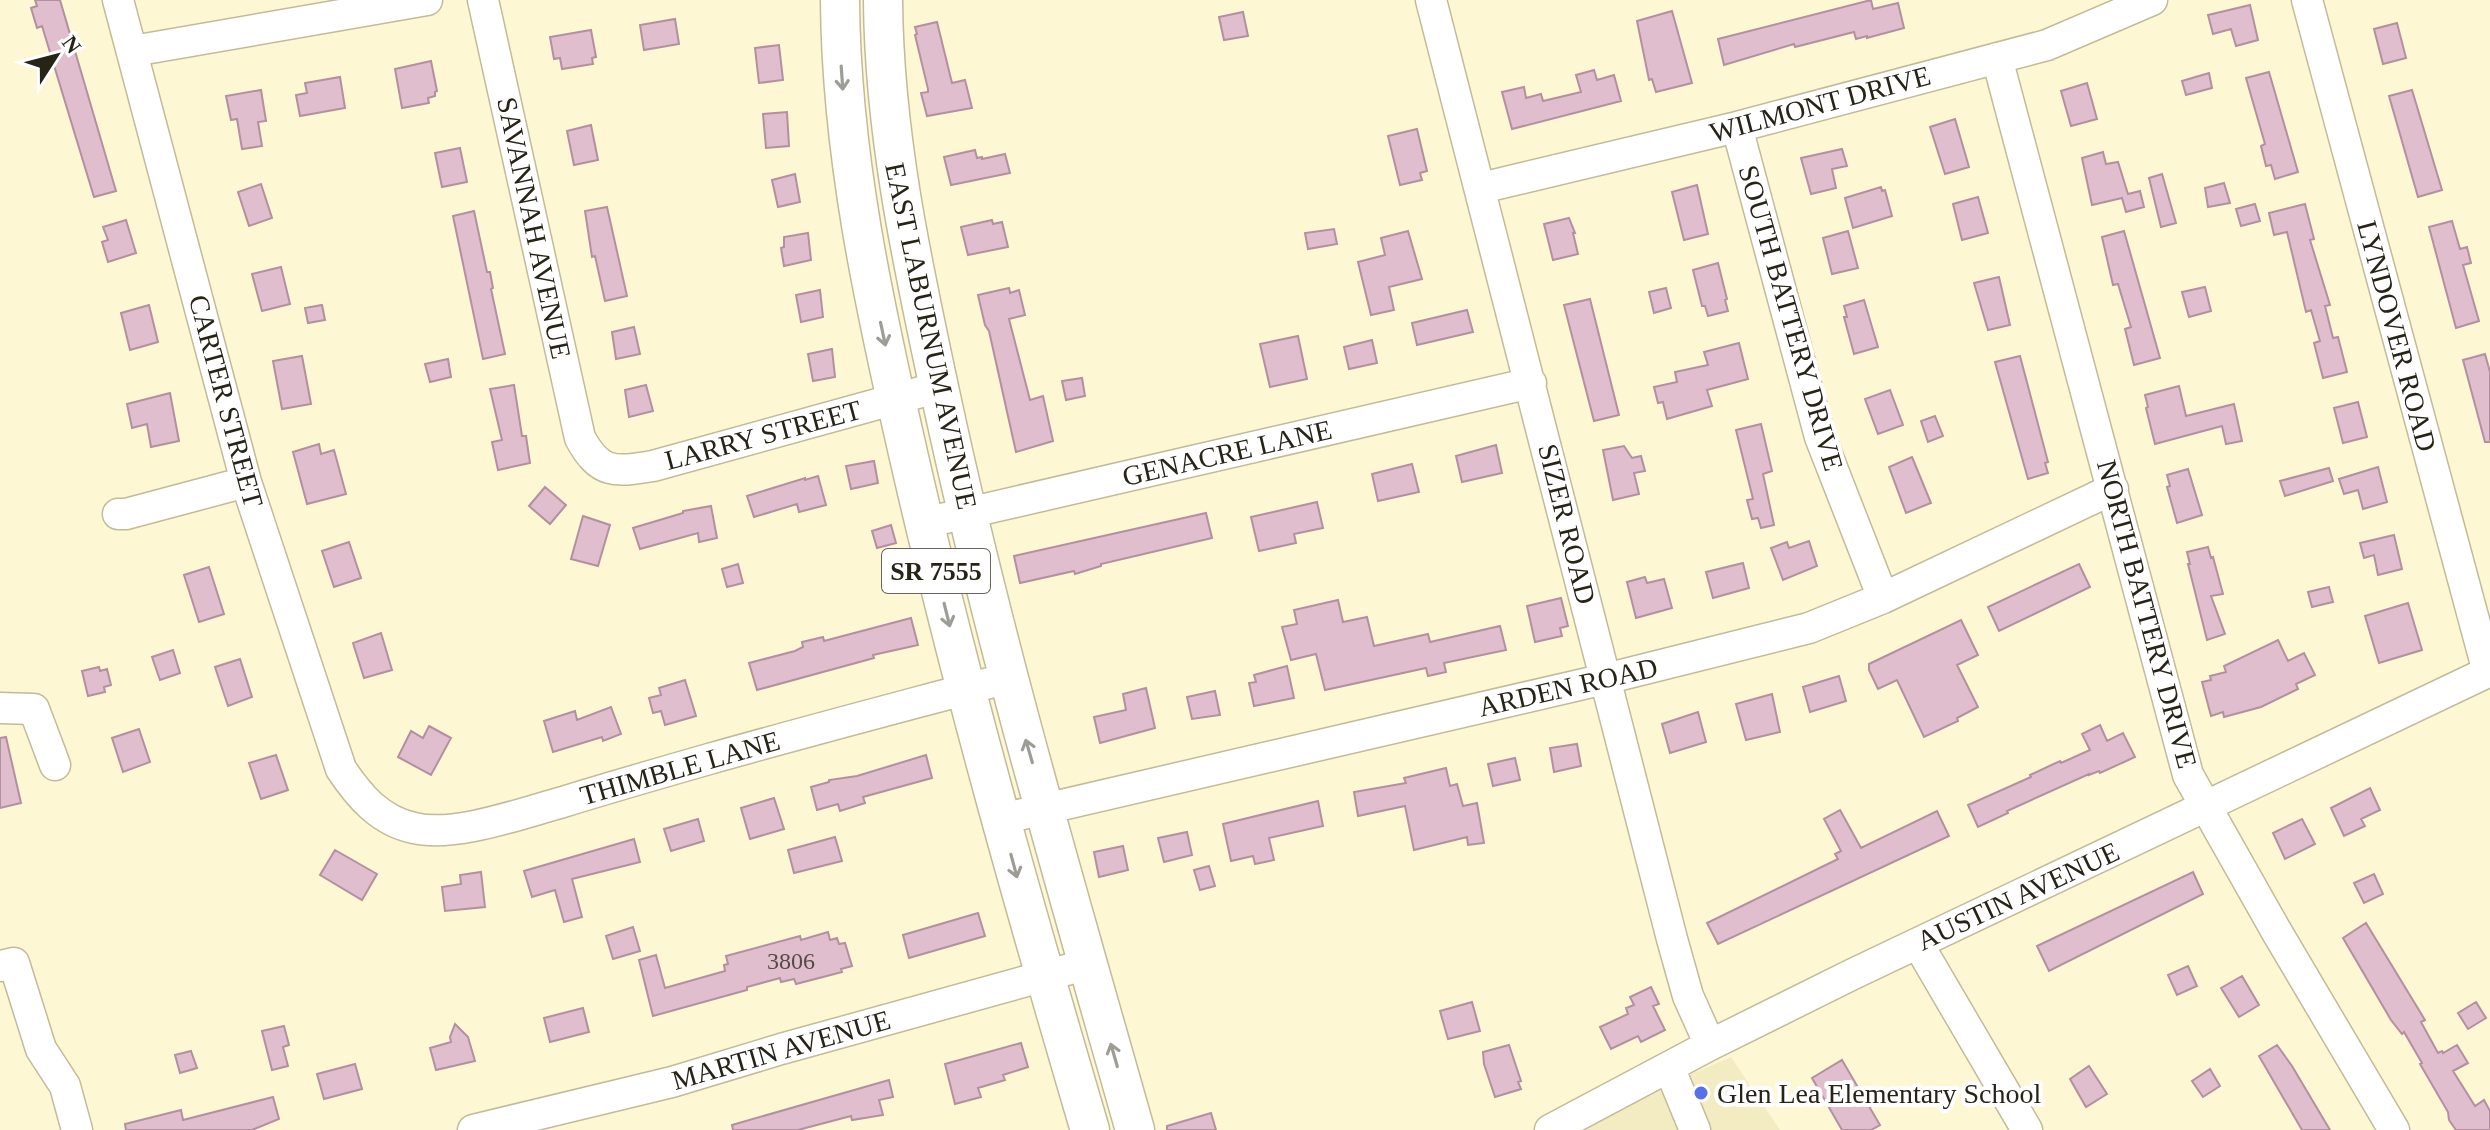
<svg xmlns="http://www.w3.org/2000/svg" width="2490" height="1130" font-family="'Times New Roman',serif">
	<rect width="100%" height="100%" fill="#fdf7d4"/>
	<path fill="#f3ebc1" d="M1731 1057 1780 1130H1561Z"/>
	<path fill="#e1bece" stroke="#b290a0" stroke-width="2" d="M35 0H60L116 191 94 197 42 26 37 28 31 8 37 6Z
		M1871 0 1873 9 1898 3 1904 28 1867 38V36L1856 39 1854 32 1795 47 1794 44 1724 65 1718 39Z
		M2250 5 2258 40 2236 46 2231 29 2213 34 2208 15Z
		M1672 11 1692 83 1656 92 1652 79 1649 80 1637 21Z
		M1243 12 1248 36 1224 40 1219 17Z
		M675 19 679 44 644 50 640 25Z
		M937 22 952 83 965 80 972 108 927 116 921 93 928 92V89L915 35 917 34 915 27Z
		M2397 23 2406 58 2383 64 2374 29Z
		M591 30 596 57 592 58 593 64 562 69 560 58 554 59 550 37Z
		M779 45 783 80 759 83 755 48Z
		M431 61 437 91 435 92V96L428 98 429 103 402 108 395 69Z
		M1594 70 1597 80 1614 75 1621 101 1512 129 1502 92 1524 87 1526 98 1541 94 1543 101 1581 92 1576 75Z
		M2269 72 2298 172 2275 179 2271 165 2266 166 2261 146 2265 144 2246 78Z
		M2209 73 2212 88 2186 95 2182 81Z
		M340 77 345 108 300 116 296 95 307 93 305 83Z
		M2087 83 2097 119 2071 126 2061 91Z
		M261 90 266 121 258 122 262 146 242 149 237 119 231 120 226 96Z
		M2412 90 2442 190 2418 197 2389 96Z
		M787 112 789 146 766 148 763 114Z
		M1955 119 1969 167 1945 174 1930 127Z
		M591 125 598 160 574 165 567 131Z
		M1417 129 1427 171 1420 173 1422 180 1400 185 1388 136Z
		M460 148 467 182 442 187 435 153Z
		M1842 149 1847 166 1832 169 1836 188 1811 194 1801 158Z
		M975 150 977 158 982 157V159L1005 154 1010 173 951 185 944 157Z
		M2103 152 2106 164 2118 162 2128 194 2140 191 2144 207 2126 212 2122 198 2092 205 2082 158Z
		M795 174 800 202 778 207 772 180Z
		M2162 174 2176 223 2161 227 2149 178Z
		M2224 183 2230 203 2208 207 2205 188Z
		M261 184 272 218 249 226 238 192Z
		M1697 185 1708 234 1684 240 1672 192Z
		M1881 187 1882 191 1885 190 1892 216 1853 228 1845 198Z
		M1978 197 1988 233 1962 240 1953 204Z
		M2255 204 2260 221 2241 226 2236 209Z
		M2305 204 2314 239 2310 240 2330 305 2325 306 2333 338 2338 337 2347 372 2323 378 2314 343 2320 341 2311 310 2306 312 2287 232 2274 235 2269 213Z
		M607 207 627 296 605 301 595 256 592 257 585 211Z
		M474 211 487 272H490L493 288 491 289 505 354 483 359 453 216Z
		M1569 218 1575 233H1573L1578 254 1553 260 1544 224Z
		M126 220 136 253 108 262 102 242 108 240 103 227Z
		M992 220 993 224 1002 222 1008 247 968 255 961 227Z
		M2452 221 2460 249 2467 247 2471 263 2463 265 2479 321 2456 328 2429 227Z
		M1334 229 1337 244 1308 249 1305 233Z
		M1408 231 1422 279 1389 287 1394 310 1371 315 1358 262 1385 255 1381 238Z
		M1848 231 1858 268 1832 274 1823 238Z
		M2124 231 2160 358 2134 365 2125 329 2131 327 2118 284 2113 285 2102 237Z
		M808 233 811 260 784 266 781 248 784 247V237Z
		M1718 263 1727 299 1725 300 1728 311 1708 316 1705 306H1702L1693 270Z
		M281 267 290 304 262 311 252 274Z
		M1999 277 2010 325 1988 330 1974 283Z
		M2205 287 2211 311 2189 317 2182 292Z
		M1009 288 1010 293 1019 290 1025 315 1009 319 1030 400 1043 396 1053 441 1016 452 989 331 985 325 978 295Z
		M1666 288 1671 308 1654 313 1649 292Z
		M820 290 823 317 801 322 796 295Z
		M1590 299 1619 415 1594 421 1564 305Z
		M1864 300 1878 347 1854 354 1844 317H1847L1844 306Z
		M149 305 158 342 130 350 121 313Z
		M322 305 325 320 308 323 305 308Z
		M1467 310 1473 332 1417 345 1412 323Z
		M634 327 640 354 616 359 612 332Z
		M1298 336 1307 379 1270 387 1260 344Z
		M1372 340 1377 363 1349 369 1344 347Z
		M1739 343 1748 379 1707 390 1712 406 1667 419 1663 402 1658 403 1654 387 1677 382 1675 372 1708 365 1704 352Z
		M832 349 835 377 813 381 808 354Z
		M2485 354 2490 372V442H2485L2463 360Z
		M302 356 311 404 282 409 273 361Z
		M2020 356 2048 462 2045 463 2048 473 2028 479 1995 362Z
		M448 359 451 377 430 382 425 364Z
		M1082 378 1085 396 1066 400 1062 381Z
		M514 385 522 436H526L530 463 498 470 492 442 502 440 490 389Z
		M646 385 653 411 629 417 625 390Z
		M2179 386 2186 416 2234 404 2242 441 2226 444 2222 426 2155 444 2146 408 2148 407 2145 395Z
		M1890 390 1903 425 1878 434 1865 399Z
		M170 393 179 441 151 447 147 424 132 428 127 404Z
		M2358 402 2367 437 2343 443 2334 408Z
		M1935 416 1943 436 1928 442 1921 421Z
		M1761 424 1772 471 1763 474 1774 525 1761 528 1758 518 1752 519 1747 500 1753 499 1736 430Z
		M319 444 321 454 334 450 346 494 307 504 293 452Z
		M1496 445 1502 473 1462 482 1456 456Z
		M1624 446 1632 458 1641 456 1645 471 1634 473 1639 494 1613 500 1603 450Z
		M1912 457 1931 503 1906 513 1889 467Z
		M874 461 878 483 851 489 846 466Z
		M1412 464 1419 492 1378 501 1372 474Z
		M2378 467 2387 502 2363 509 2358 490 2344 494 2339 479Z
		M2329 468 2333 481 2285 496 2280 481Z
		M2188 469 2202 515 2177 523 2167 487 2170 486 2167 475Z
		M818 476 826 505 799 512 797 504 754 517 747 496 805 478V480Z
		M545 487 566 505 550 524 529 506Z
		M1317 502 1323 528 1294 534 1296 543 1259 551 1251 517Z
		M711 506 717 538 699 542 698 533 640 549 633 528 683 513V511Z
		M1206 513 1212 538 1101 564V566L1075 574 1074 571 1020 583 1014 556Z
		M583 516 610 525 598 566 571 559Z
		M891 525 896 543 877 548 872 531Z
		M2394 535 2402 569 2378 575 2374 555 2364 558 2360 543Z
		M1809 541 1817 566 1783 580 1771 548 1787 542 1789 548Z
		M349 542 361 578 334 587 322 551Z
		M2208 547 2211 558 2213 557 2223 594 2211 596 2225 634 2207 640 2188 564H2190L2187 552Z
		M1743 563 1749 588 1713 598 1706 572Z
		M738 564 743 583 727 587 722 569Z
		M2079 564 2090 587 1999 631 1988 607Z
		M209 567 224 614 199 622 184 575Z
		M1645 577 1647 583 1664 579 1672 608 1636 618 1627 582Z
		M2329 587 2333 602 2312 607 2308 592Z
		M1561 598 1568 626 1560 628 1562 636 1535 642 1527 606Z
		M1338 600 1343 622 1367 617 1374 646 1428 634 1430 642 1500 626 1506 650 1444 663 1446 672 1428 676 1426 668 1325 690 1316 654 1291 660 1282 627 1297 624 1294 610Z
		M2408 603 2422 650 2379 663 2365 616Z
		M911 618 918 645 873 655 874 658 757 690 749 663 795 651 803 647 802 642 823 637 824 641Z
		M1961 620 1978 655 1957 665 1978 707 1957 718 1958 721 1924 737 1897 680 1878 689 1869 670V664Z
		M381 633 392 670 364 678 353 643Z
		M2278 640 2288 661 2304 653 2315 675 2296 684 2298 689 2261 707 2224 717 2223 712 2211 716 2202 682 2211 680 2210 676 2226 672 2224 666Z
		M173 650 180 673 160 680 152 657Z
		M240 659 252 697 228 706 215 667Z
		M1287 666 1294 698 1254 706 1249 683 1256 682 1254 675Z
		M99 667 100 671 107 669 111 685 104 687 105 692 88 696 82 671Z
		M1839 676 1846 701 1810 712 1803 687Z
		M685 680 696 716 665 725 661 711 653 713 649 698 661 695 659 688Z
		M1146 688 1155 728 1100 743 1094 717 1126 710 1123 694Z
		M1215 691 1220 715 1192 719 1187 697Z
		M1772 694 1780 732 1746 740 1736 704Z
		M611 707 621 734 603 741 602 737 553 752 544 721 575 711 577 720Z
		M1698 712 1706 742 1670 753 1662 724Z
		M2100 725 2107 741 2123 733 2135 757 2100 773 2099 771 2089 775V774L2007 811 2008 813 1978 827 1968 805 2031 777 2030 775 2060 761 2061 763 2090 750 2082 734Z
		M429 726 451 738 431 775 398 757 411 731 423 738Z
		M139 729 150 762 123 772 112 738Z
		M6 737 21 803 0 808V738Z
		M1577 744 1581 766 1554 772 1550 748Z
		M276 755 288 790 261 799 249 763Z
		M926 755 932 778 863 797 865 803 840 811 838 804 817 810 811 787 829 782V780L857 776Z
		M1515 758 1520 780 1493 786 1488 764Z
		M1446 768 1450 786 1457 784 1463 806 1477 803 1484 843 1468 845 1467 837 1414 850 1405 806 1358 816 1354 792 1406 783 1404 778Z
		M2370 788 2380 810 2361 819 2365 826 2344 836 2331 808Z
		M774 798 784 829 750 839 741 808Z
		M1318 801 1323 826 1269 838 1274 860 1255 864 1253 856 1231 861 1223 824Z
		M1840 810 1861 848 1937 811 1949 836 1718 944 1707 923 1838 859 1835 854 1841 851 1824 819Z
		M698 819 704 841 671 851 664 829Z
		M2302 819 2315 844 2285 859 2273 833Z
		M1187 832 1192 855 1164 862 1158 838Z
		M835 837 842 861 794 873 788 850Z
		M634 839 640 862 572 879 582 917 564 922 555 890 532 897 524 871Z
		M1123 846 1128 870 1099 877 1094 852Z
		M335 850 377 874 362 900 320 875Z
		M1209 866 1215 886 1200 890 1194 870Z
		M481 872 485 907 445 911 442 887 461 884 460 875Z
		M2193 872 2203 894 2049 971 2037 946Z
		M2374 874 2383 894 2364 903 2354 883Z
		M978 913 985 936 909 958 903 935Z
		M2366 923 2425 1020 2421 1022 2438 1053 2442 1051 2443 1053 2457 1045 2468 1063 2453 1071 2475 1106 2484 1100 2490 1111V1130H2456L2449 1120 2448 1112 2420 1064 2422 1063 2404 1032 2402 1034 2391 1020 2343 938Z
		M633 927 640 951 613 959 606 936Z
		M828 932 830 940 837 938 839 944 845 943 852 966 841 969 842 972 796 984 794 979 781 982 780 978 747 987V990L653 1016 639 960 656 955 665 988 725 971 724 965 728 964 726 956 800 936 801 940Z
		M2188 966 2197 986 2177 995 2168 975Z
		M2242 976 2259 1005 2239 1017 2221 988Z
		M1651 987 1659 1004 1653 1006 1665 1030 1641 1042 1638 1036 1611 1049 1600 1027 1628 1014 1626 1008 1634 1005 1630 997Z
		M1472 1002 1480 1031 1448 1039 1440 1011Z
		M2476 1002 2486 1018 2468 1029 2458 1013Z
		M583 1008 589 1032 550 1042 544 1018Z
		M455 1024 468 1037 475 1061 436 1070 430 1048 451 1042 450 1037Z
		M284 1026 289 1045 283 1047 288 1066 272 1070 262 1031Z
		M1021 1043 1028 1067 1003 1075 1005 1080 978 1088 981 1097 955 1104 945 1064Z
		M1509 1045 1521 1081 1518 1082 1521 1089 1495 1097 1484 1064 1483 1052Z
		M2277 1045 2292 1066 2330 1130H2302L2259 1056Z
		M191 1051 197 1068 180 1073 175 1055Z
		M1842 1060 1880 1125 1871 1130H1842L1812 1078Z
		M355 1064 362 1089 324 1099 317 1074Z
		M2089 1066 2107 1094 2086 1107 2070 1079Z
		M2210 1069 2220 1086 2203 1097 2192 1081Z
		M889 1080 893 1097 879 1100 883 1115 852 1120 851 1116 798 1130H733L732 1125Z
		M273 1097 279 1119 252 1130H126L125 1124 181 1110 183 1120Z
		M1211 1113 1216 1130H1167V1126Z"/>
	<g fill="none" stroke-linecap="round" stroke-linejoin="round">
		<g stroke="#c1bb9a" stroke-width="33">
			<path id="minor" d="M118 0 246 482 341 769C359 796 380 821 414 828 455 838 522 813 563 802 611 787 660 773 709 759 808 731 908 705 1008 678
				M483 0 580 438C600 475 615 472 653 466L939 387
				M1431 0 1672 939 1688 996 1710 1045
				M2307 0 2488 672
				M133 51 427 0
				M1997 58 2188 775 2278 934 2394 1130
				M1737 127 1820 437 1883 598
				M1481 188 1737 127 2047 45 2152 0
				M118 514H126L246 482
				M924 523 1531 383
				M0 708 34 709 55 765
				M1001 819 1605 679 1809 628 1883 598 2113 489
				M1918 944 2027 1130
				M0 966 14 963 41 1049 65 1086 77 1130
				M1669 1067 1695 1130
				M473 1130 672 1082 781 1049 1088 964
				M1550 1130 1710 1045 1853 974 2490 671"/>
		</g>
		<g stroke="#c1bb9a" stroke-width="41">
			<path id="major" d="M840 0C841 154 874 304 908 453 960 681 1024 906 1090 1130
				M883 0C884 138 914 271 943 406 996 650 1067 890 1135 1130"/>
		</g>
		<use href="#minor" stroke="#fff" stroke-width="30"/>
		<use href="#major" stroke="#fff" stroke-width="38"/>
	</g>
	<defs><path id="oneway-shaft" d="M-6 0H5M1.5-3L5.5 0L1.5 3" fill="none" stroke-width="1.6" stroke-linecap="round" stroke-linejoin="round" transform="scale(2)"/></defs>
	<g stroke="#9d9c97">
		<use href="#oneway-shaft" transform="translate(842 78) rotate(86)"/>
		<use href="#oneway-shaft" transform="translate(883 334) rotate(78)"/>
		<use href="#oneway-shaft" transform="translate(947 615) rotate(76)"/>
		<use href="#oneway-shaft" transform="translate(1029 751) rotate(-106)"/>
		<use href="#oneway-shaft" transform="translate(1014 866) rotate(75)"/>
		<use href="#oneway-shaft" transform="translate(1114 1055) rotate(-106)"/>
	</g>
	<circle fill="#5772e8" stroke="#fff" stroke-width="3" cx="1701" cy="1093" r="8"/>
	<g text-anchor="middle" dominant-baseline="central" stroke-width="8" stroke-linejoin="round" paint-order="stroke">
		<g font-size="24" fill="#554a45">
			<text x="791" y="961">3806</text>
		</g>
		<rect fill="#fff" stroke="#67655d" stroke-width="2" x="882" y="549" width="108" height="44" rx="6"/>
		<g font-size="26" font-weight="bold" fill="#262317">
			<text x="936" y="571">SR 7555</text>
		</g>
		<g font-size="28" fill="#262317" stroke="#fff">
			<text transform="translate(1820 104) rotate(-15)">WILMONT DRIVE</text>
			<text transform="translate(534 228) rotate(78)">SAVANNAH AVENUE</text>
			<text transform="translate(1791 318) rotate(74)">SOUTH BATTERY DRIVE</text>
			<text transform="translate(931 336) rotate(78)">EAST LABURNUM AVENUE</text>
			<text transform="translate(2397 336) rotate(75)">LYNDOVER ROAD</text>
			<text transform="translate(226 401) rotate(75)">CARTER STREET</text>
			<text transform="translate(763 435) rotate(-15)">LARRY STREET</text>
			<text transform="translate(1227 453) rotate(-13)">GENACRE LANE</text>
			<text transform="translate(1567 524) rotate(76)">SIZER ROAD</text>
			<text transform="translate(2147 614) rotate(75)">NORTH BATTERY DRIVE</text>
			<text transform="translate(1568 687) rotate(-13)">ARDEN ROAD</text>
			<text transform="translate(680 768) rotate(-16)">THIMBLE LANE</text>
			<text transform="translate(2018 896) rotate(-25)">AUSTIN AVENUE</text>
			<text transform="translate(781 1050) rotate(-16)">MARTIN AVENUE</text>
		</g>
		<g font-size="28" fill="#262317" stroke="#fff" text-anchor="start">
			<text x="1717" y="1093">Glen Lea Elementary School</text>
		</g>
	</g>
	<g transform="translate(56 56) rotate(54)" stroke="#ffffff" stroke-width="6" paint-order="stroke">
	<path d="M0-6L14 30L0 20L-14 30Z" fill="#262317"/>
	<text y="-12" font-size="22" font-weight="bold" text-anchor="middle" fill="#262317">N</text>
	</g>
</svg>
